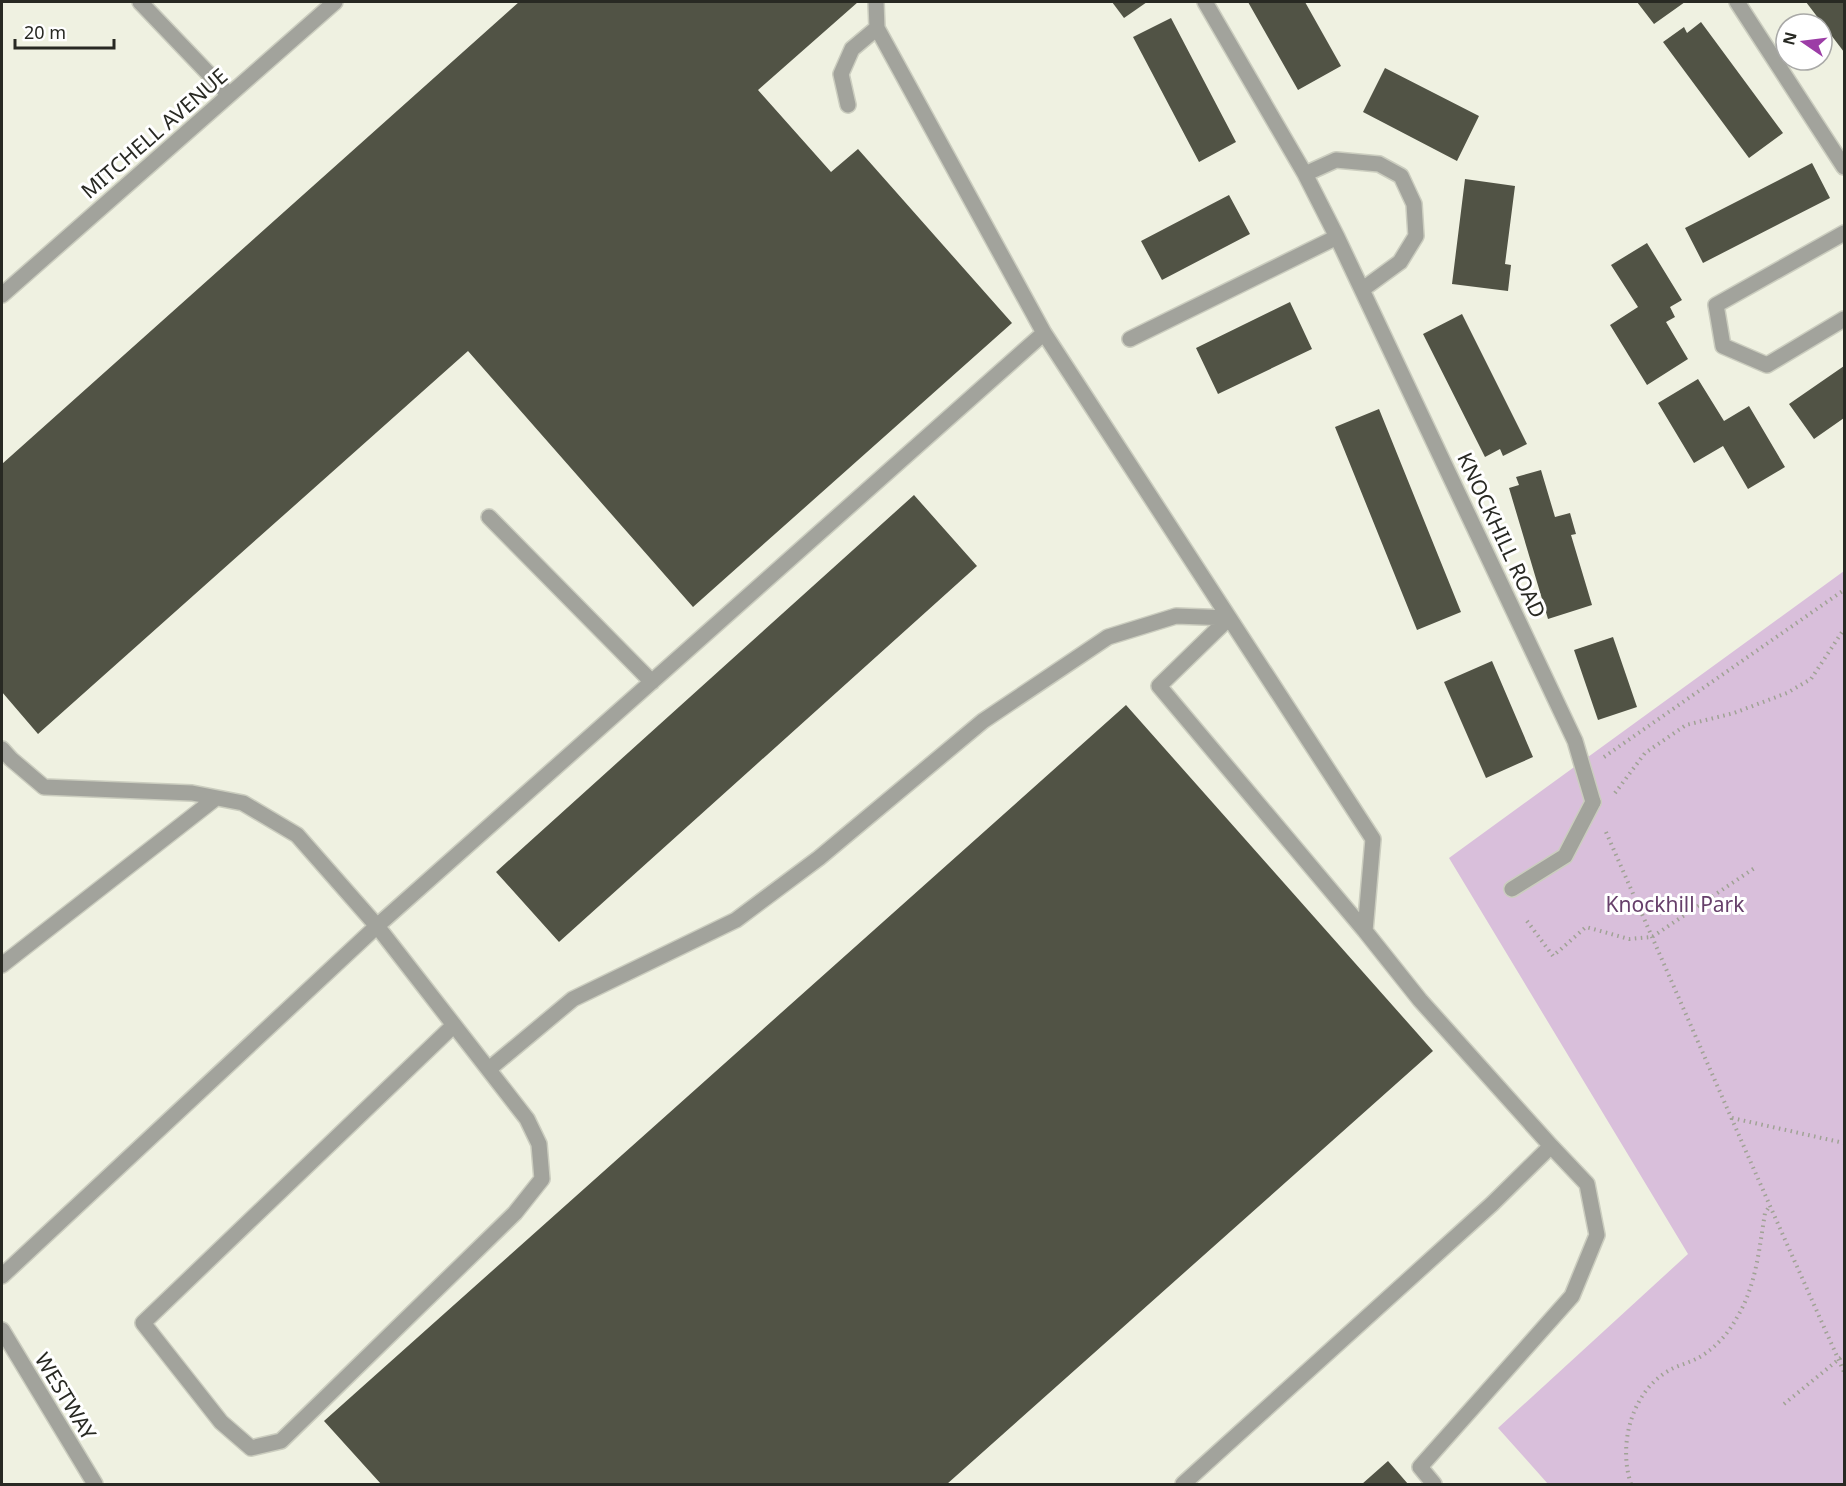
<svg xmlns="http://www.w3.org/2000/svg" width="1846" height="1486" font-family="'Noto Sans',sans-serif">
	<rect width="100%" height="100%" fill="#eff1e1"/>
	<path fill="#d9bfdb" d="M1844 571V1484H1548L1498 1428 1688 1254 1449 858Z"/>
	<path fill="#515345" d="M519 2H858L758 90 831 172 858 149 1012 323 693 607 468 351 38 734 2 692V464Z
		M1112 2H1147L1124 18Z
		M1248 2H1305L1341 66 1298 90Z
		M1637 2H1685L1654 24Z
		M1806 2H1844V52Z
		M1171 18 1236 142 1199 162 1133 37Z
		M1701 22 1783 133 1749 158 1663 42 1684 27 1687 33Z
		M1385 68 1479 116 1457 161 1363 112Z
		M1812 163 1830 198 1703 263 1685 228Z
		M1465 179 1515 186 1505 264 1511 265 1508 291 1452 284Z
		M1229 195 1250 234 1162 280 1141 241Z
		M1647 243 1682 300 1670 307 1675 317 1666 322 1688 359 1647 385 1610 325 1638 307 1611 265Z
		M1290 302 1312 349 1218 394 1196 348Z
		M1462 314 1527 444 1503 456 1500 449 1485 457 1423 334Z
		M1844 366V418L1814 439 1789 404Z
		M1698 379 1724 421 1749 406 1785 467 1748 489 1723 446 1694 463 1658 403Z
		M1379 409 1461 612 1417 630 1335 427Z
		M1541 470 1555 517 1570 513 1576 534 1571 535 1592 605 1548 619 1509 488 1519 485 1516 477Z
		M914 495 977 566 559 942 496 872Z
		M1613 637 1637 707 1598 720 1574 650Z
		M1492 661 1533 757 1486 778 1444 682Z
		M1126 705 1433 1051 947 1484H381L324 1421Z
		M1388 1461 1408 1484H1362Z"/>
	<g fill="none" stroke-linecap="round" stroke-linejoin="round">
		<g stroke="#cbcdbf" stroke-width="18">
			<path id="service" d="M140 2 229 95
				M876 2 877 28 1044 333 1373 839 1365 931 1420 1000 1551 1146
				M848 105 841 74 852 49 877 28
				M2 295 335 2
				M489 517 652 682
				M2 749 11 759 44 787 192 793 243 803 297 835 377 926 527 1119 539 1144 542 1179 515 1213 281 1441 251 1448 221 1422 143 1323 454 1025
				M1512 889 1565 856 1593 802
				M2 965 216 798
				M489 1069 573 999 736 920 819 858 983 721 1108 637 1176 616 1229 618 1159 686 1365 931
				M2 1276 377 926 1044 333
				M2 1330 95 1484
				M1183 1484 1492 1204 1551 1146 1587 1184 1597 1235 1572 1296 1420 1467 1434 1484"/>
		</g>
		<g stroke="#cbcdbf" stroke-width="18">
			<path id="minor" d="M1205 2 1305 174 1337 237 1575 741 1593 802
				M1737 2 1844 167
				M1305 174 1336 160 1379 164 1401 176 1414 204 1416 236 1400 262 1363 289
				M1844 233 1716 305 1723 346 1767 365 1844 319
				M1130 339 1337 237"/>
		</g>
		<path stroke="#a0a295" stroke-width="4" stroke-dasharray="1.5 4.5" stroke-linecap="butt" d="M1604 757 1844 590
			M1615 793 1645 753 1686 725 1734 713 1787 693 1811 679 1844 629
			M1606 832 1770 1206 1844 1372
			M1527 921 1553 956 1586 927 1629 939 1652 937 1756 867
			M1732 1118 1844 1143
			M1784 1404 1844 1355
			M1631 1484C1618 1445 1631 1393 1668 1371 1676 1366 1685 1364 1694 1360 1711 1352 1727 1336 1736 1319 1756 1287 1759 1250 1765 1213L1769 1207"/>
		<use href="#service" stroke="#a2a39c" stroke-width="15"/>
		<use href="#minor" stroke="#a2a39c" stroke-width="15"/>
	</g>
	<g text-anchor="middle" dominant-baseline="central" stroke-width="6" stroke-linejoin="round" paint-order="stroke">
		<g font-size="21" fill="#282923" stroke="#fff">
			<text transform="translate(154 133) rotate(-41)">MITCHELL AVENUE</text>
			<text transform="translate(1502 535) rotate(65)">KNOCKHILL ROAD</text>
			<text transform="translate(66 1396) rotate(59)">WESTWAY</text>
		</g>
		<g font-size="21" fill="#663f6a" stroke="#fff">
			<text x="1675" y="904">Knockhill Park</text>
		</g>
	</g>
	<rect width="1846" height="1486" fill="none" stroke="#282923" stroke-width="6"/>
	<g transform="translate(1804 42) rotate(284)"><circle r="28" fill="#ffffff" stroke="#a9a9a7" stroke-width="1.5"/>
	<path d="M0-4.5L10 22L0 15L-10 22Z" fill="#9c3da6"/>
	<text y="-9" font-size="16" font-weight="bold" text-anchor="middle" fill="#282923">N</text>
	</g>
	<path d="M15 39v9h99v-9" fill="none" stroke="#282923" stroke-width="3"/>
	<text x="24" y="39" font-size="18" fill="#282923" stroke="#ffffff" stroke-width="4.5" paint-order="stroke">20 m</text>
</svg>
